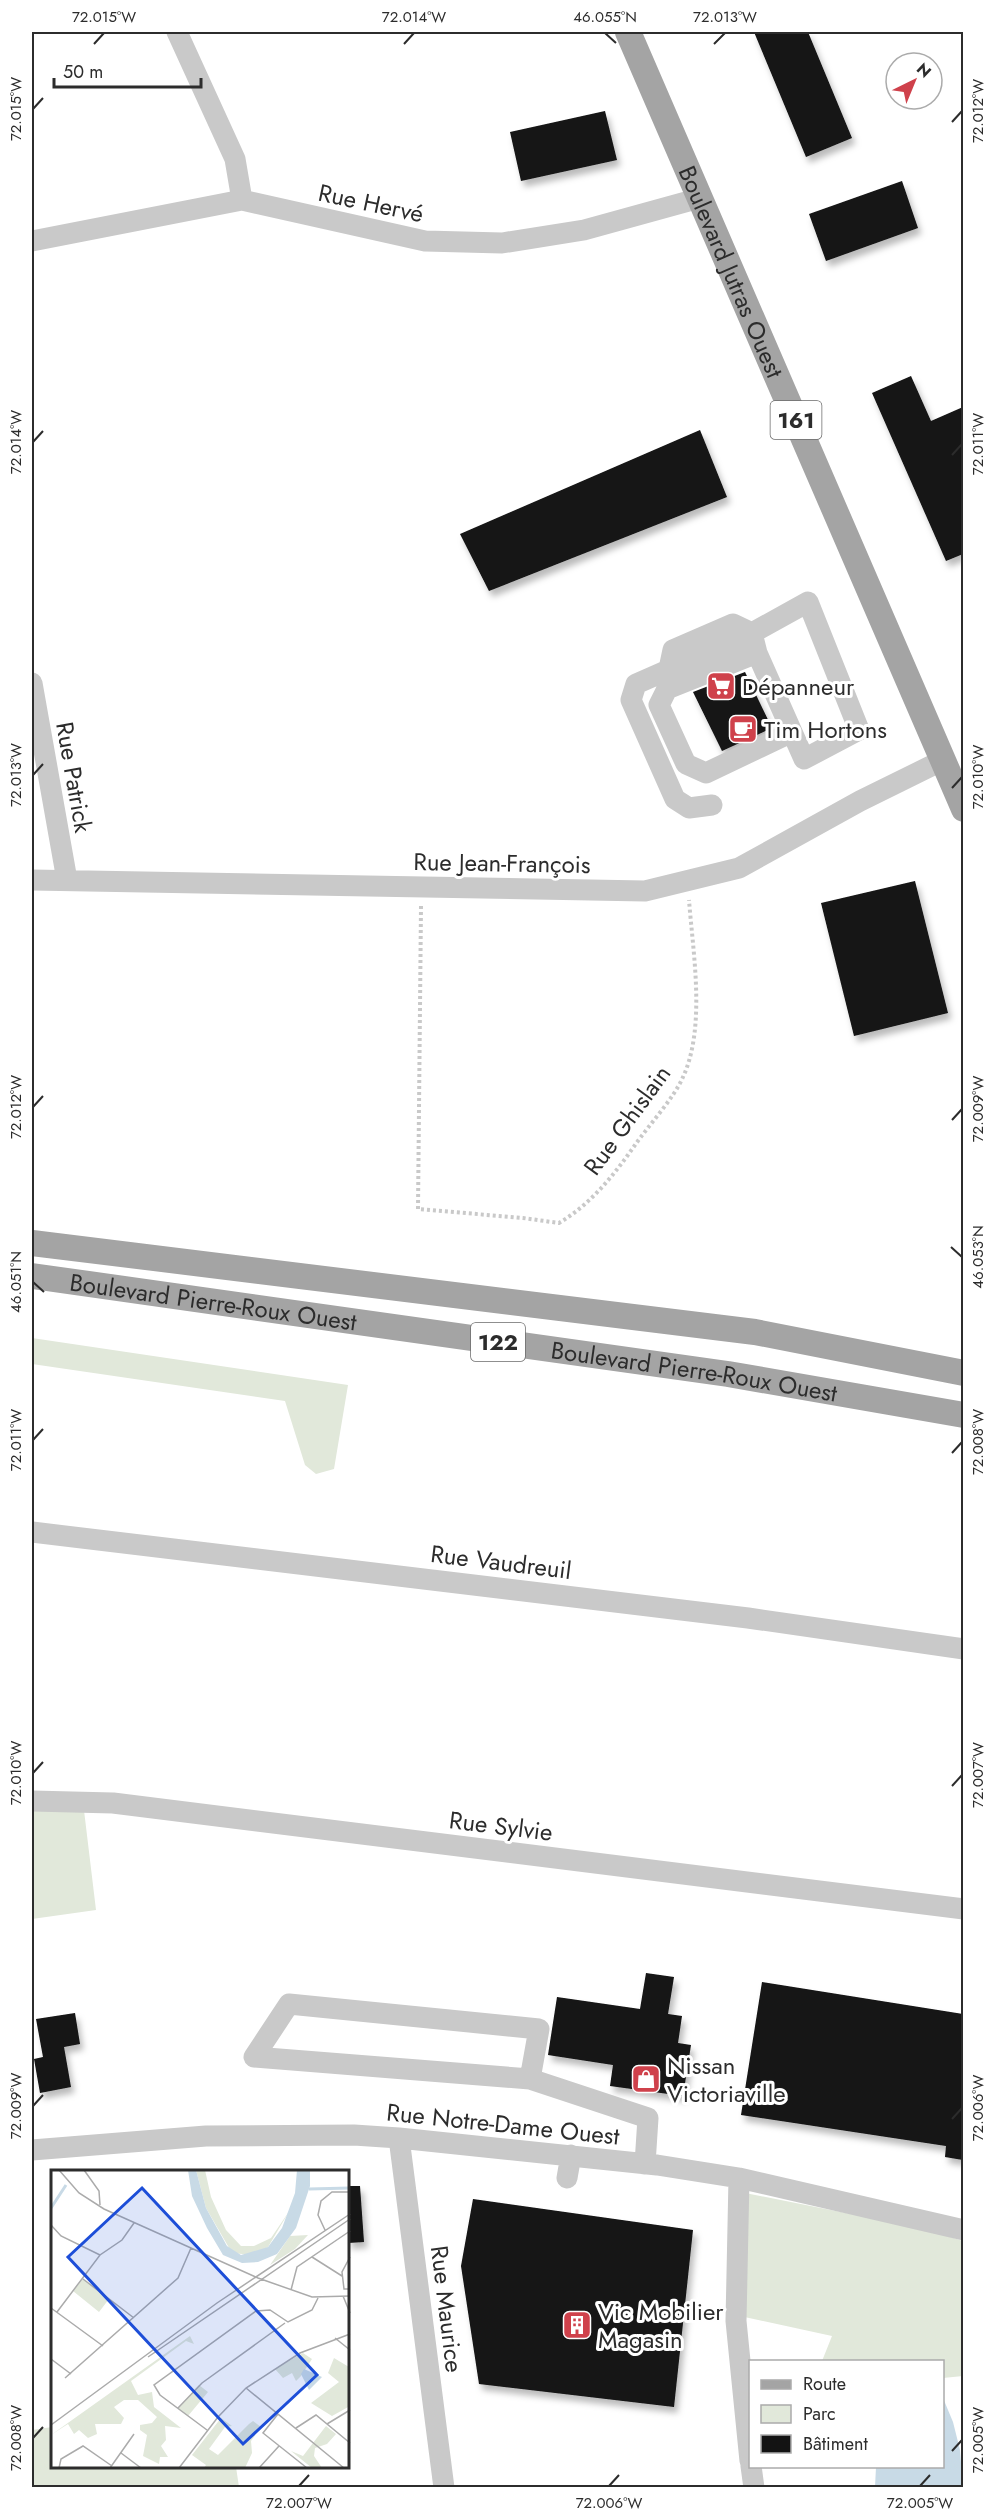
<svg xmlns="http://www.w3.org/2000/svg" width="995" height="2519" font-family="Jost,sans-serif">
	<defs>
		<filter id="shadow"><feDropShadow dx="3.5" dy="6" stdDeviation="3" flood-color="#0004"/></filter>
	</defs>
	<rect width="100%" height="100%" fill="#fff"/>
	<path fill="#e1e8da" d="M32 1338 348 1385 334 1469 316 1474 305 1465 285 1401 32 1364Z
		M32 1801 83 1802 96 1910 32 1919Z
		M735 2191 921 2228 963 2241V2376L943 2378 942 2362 822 2361 832 2336 726 2313Z
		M52 2427V2466L236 2467 239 2487H32V2430Z"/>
	<path fill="#c8dae6" d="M943 2398 953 2422 960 2450 963 2487H875L876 2467 942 2466Z"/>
	<path fill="#131313" filter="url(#shadow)" d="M754 32H808L852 138 806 157Z
		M605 111 617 160 521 181 510 132Z
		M902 181 918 228 826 261 809 214Z
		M911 376 931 421 963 407V554L946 561 872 393Z
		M700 430 727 497 489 591 460 534Z
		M745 672 772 728 722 751 693 692Z
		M915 881 948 1013 854 1036 821 903Z
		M646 1973 674 1977 668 2014 682 2016 678 2043 691 2045 683 2096 610 2086 613 2065 548 2055 557 1997 640 2009Z
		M762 1982 963 2014V2160L945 2157 946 2146 741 2115Z
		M75 2013 80 2044 64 2047 71 2087 40 2093 34 2059 43 2057 36 2019Z
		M348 2186H360L364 2242 348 2243Z
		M473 2199 693 2230 674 2407 479 2384 461 2266Z"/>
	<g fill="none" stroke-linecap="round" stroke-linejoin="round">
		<path stroke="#c9c9c9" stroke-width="4" stroke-dasharray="3 3" stroke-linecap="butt" d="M421 906 418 1209 523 1218 559 1223C591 1204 614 1175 635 1145 649 1125 674 1098 683 1077 706 1027 693 953 689 900"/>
		<path stroke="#c9c9c9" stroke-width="21" d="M177 32 235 159 242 200
			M32 241 242 200 425 241 502 243 584 230 700 198
			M808 602 859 730 804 759 757 653 752 633Z
			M757 653 667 689 659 705 686 764 706 773 792 732
			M669 669 673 650 733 624 752 633
			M32 683 67 880
			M712 805 689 808 675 799 631 700 636 684 752 633
			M32 880 645 891 739 868 860 801 943 760
			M32 1532 748 1618 964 1649
			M32 1801 113 1803 964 1909
			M530 2079 539 2029 289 2004 254 2057 530 2079 648 2118 645 2164
			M399 2138 444 2488
			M32 2150 206 2136 354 2135 399 2138 657 2165 739 2178 964 2230
			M567 2178 571 2155
			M739 2178 736 2321 750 2461
			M751 2466 754 2488"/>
		<g stroke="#a4a4a4" stroke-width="26">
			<path id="s1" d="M628 32 964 809"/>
			<path d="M32 1243 755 1332 964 1373"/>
			<path id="s2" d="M32 1276 728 1374 964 1415"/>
		</g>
	</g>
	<path fill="none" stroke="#2c2c2c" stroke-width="2" d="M605 33 616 43M94 44 104 33M404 44 414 33M714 44 725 33M33 109 43 98M952 122 962 111M33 442 43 431M952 455 962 444M33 775 43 764M952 788 962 777M33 1107 43 1096M952 1120 962 1109M951 1247 962 1257M33 1282 44 1292M33 1440 43 1429M952 1453 962 1442M33 1773 43 1762M952 1786 962 1775M33 2106 43 2095M952 2119 962 2108M33 2438 43 2427M952 2451 962 2440M299 2486 309 2475M609 2486 619 2475M920 2486 930 2475"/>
	<defs>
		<g id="supermarket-square" transform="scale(1.5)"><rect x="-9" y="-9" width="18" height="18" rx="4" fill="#cf414b" stroke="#fff"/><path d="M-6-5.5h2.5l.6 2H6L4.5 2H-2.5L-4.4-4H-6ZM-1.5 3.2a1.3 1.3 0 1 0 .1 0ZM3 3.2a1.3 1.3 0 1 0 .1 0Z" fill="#fff"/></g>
		<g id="cafe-square" transform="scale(1.5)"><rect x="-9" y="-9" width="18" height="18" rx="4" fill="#cf414b" stroke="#fff"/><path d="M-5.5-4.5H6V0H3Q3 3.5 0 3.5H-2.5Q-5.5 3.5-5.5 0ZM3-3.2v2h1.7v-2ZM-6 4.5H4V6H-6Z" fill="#fff"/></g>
		<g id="shop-square" transform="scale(1.5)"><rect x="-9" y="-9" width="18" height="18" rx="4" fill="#cf414b" stroke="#fff"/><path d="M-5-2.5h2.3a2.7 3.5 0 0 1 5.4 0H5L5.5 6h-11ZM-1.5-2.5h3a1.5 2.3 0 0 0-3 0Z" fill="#fff"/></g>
		<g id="building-square" transform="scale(1.5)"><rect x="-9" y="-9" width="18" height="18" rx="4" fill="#cf414b" stroke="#fff"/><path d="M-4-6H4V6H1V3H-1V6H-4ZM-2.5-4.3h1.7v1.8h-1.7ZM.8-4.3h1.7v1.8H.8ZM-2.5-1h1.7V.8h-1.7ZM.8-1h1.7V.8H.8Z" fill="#fff"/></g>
	</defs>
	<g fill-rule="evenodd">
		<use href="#supermarket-square" x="721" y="686"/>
		<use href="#cafe-square" x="743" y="729"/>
		<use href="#shop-square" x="646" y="2079"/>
		<use href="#building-square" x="577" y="2325"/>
	</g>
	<g text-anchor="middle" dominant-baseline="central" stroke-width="6" stroke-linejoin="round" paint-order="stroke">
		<g fill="#fff" stroke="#6b6b6b" stroke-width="1.5">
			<rect x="770.5" y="401" width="51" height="38" rx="4.5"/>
			<rect x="471" y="1323" width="54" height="38" rx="4.5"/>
		</g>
		<g font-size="22" font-weight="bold" fill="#2c2c2c">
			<text x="796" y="420">161</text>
			<text x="498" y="1342">122</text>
		</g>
		<g font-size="24" fill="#2c2c2c" stroke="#fff">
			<text transform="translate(371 203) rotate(12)">Rue Hervé</text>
			<text stroke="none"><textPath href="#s1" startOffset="261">Boulevard Jutras Ouest</textPath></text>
			<text transform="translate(74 777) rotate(80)">Rue Patrick</text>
			<text transform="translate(502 863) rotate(1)">Rue Jean-François</text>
			<text transform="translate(627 1120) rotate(-54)">Rue Ghislain</text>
			<text stroke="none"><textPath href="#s2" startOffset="183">Boulevard Pierre-Roux Ouest</textPath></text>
			<text stroke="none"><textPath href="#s2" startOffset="669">Boulevard Pierre-Roux Ouest</textPath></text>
			<text transform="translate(501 1562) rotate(7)">Rue Vaudreuil</text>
			<text transform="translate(501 1826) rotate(7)">Rue Sylvie</text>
			<text transform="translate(503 2124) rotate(6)">Rue Notre-Dame Ouest</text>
			<text transform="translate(447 2309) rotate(83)">Rue Maurice</text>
		</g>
		<g font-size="24" fill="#2c2c2c" stroke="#fff" text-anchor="start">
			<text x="742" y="686">Dépanneur</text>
			<text x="764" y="729">Tim Hortons</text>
			<text x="667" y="2065">Nissan<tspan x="667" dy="28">Victoriaville</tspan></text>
			<text x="598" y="2311">Vic Mobilier<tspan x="598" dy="28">Magasin</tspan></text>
		</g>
	</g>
	<g transform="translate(51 2170)">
		<rect width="298" height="298" fill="#fff"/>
		<path d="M145 0H154L160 27 175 60 190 76H203L220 68 239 40 217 77 201 85 181 83 155 38ZM257 65 244 79 219 95 239 66ZM32 109 58 129 48 142 22 121ZM139 166 143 174 135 171 80 211 87 225 101 222 103 237 130 258 114 256 115 270 110 276 117 287H109L108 294 92 286 96 265 89 260V255L101 253 106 247 87 230H73L63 237 73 248 70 254H44L46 264 37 268 28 260 23 264 17 254 0 265ZM252 183 261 189 250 206 245 211 241 203 232 208 224 199ZM283 188 298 197 299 236 281 246 260 233 288 212 277 203ZM148 215 157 222 137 246 127 238ZM170 248 181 256 174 257 158 279 167 285 198 254 202 251 210 257 200 271 201 283 194 298H153L155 295 141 285ZM275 256 285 264 276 274 264 278 263 286 271 298H261L240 281 252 286Z" fill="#e1e8da"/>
		<path d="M137 0H145L155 38 176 76 190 85 217 77 231 58 244 23 246 0H259V16L245 58 226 84 207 92 191 93 172 85 156 58 141 26ZM253 199 271 207 258 220 250 204Z" fill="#c8dae6"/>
		<path fill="none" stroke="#c8dae6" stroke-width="3" d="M258 19 299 18M0 38 15 15"/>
		<path fill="none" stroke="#ababab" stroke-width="1.5" d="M8 0 28 23 53 39 207 108 261 127 299 126M33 0 48 21 49 35M0 55 10 66 49 85M274 60 267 45 270 31 281 22H299M261 87 291 106M299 87 291 102 293 119H299M32 109 83 148M240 120 246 97 299 61M292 126 299 143M0 138 52 176M6 142 49 85 71 70 83 53M284 168 299 180M97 187 299 49M0 189 20 204M14 208 127 108 140 78M195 218 293 298M127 238 151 213 234 153M227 244 212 263 256 298M276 254 299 240M0 255 166 133 299 44M245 258 265 245 299 273M156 260 109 225 103 215 205 141 219 140 237 152 261 140 267 128M70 283 90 298M8 298 10 289 32 276 61 296M59 298 83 264M128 298 167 247 195 218 249 183 299 164M208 298 228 276"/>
		<path fill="#1d4ed8" fill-opacity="0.15" stroke="#1d4ed8" stroke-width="3" d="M91 18 266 205 192 274 17 87Z"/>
		<rect width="298" height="298" fill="none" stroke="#2c2c2c" stroke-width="3"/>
	</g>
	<rect width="995" height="2519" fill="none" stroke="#ffffff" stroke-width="66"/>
	<rect x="749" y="2360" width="195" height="108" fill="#ffffff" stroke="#ababab" stroke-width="1.5"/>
	<rect x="761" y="2380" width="30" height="9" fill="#a4a4a4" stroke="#ababab" stroke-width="1.5"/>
	<text x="803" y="2390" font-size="18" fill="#2c2c2c">Route</text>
	<rect x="761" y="2405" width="30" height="18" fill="#e1e8da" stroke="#ababab" stroke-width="1.5"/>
	<text x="803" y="2420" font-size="18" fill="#2c2c2c">Parc</text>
	<rect x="761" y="2435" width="30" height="18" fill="#131313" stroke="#ababab" stroke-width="1.5"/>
	<text x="803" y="2450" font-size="18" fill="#2c2c2c">Bâtiment</text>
	<g transform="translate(914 81) rotate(43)"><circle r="28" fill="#ffffff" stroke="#ababab" stroke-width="1.5"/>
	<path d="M0-4.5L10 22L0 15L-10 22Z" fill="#cf414b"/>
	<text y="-9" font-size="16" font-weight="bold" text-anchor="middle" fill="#2c2c2c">N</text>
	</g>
	<path d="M54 78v9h147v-9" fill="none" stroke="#2c2c2c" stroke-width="3"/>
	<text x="63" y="78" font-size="18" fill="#2c2c2c" stroke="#ffffff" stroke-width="4.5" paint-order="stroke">50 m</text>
	<rect x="33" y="33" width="929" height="2453" fill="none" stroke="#2c2c2c" stroke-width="2"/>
	<g font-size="15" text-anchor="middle" fill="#2c2c2c">
		<text x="104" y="22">72.015°W</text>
		<text x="414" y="22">72.014°W</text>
		<text x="605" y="22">46.055°N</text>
		<text x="725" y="22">72.013°W</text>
		<text transform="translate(16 109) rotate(-90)" y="5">72.015°W</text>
		<text transform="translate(978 111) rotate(-90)" y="5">72.012°W</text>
		<text transform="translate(16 442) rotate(-90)" y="5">72.014°W</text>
		<text transform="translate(978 444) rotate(-90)" y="5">72.011°W</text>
		<text transform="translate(16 775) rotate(-90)" y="5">72.013°W</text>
		<text transform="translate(978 777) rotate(-90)" y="5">72.010°W</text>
		<text transform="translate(16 1107) rotate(-90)" y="5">72.012°W</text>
		<text transform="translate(978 1109) rotate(-90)" y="5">72.009°W</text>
		<text transform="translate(978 1257) rotate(-90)" y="5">46.053°N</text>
		<text transform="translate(16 1282) rotate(-90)" y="5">46.051°N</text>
		<text transform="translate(16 1440) rotate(-90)" y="5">72.011°W</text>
		<text transform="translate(978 1442) rotate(-90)" y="5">72.008°W</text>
		<text transform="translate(16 1773) rotate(-90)" y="5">72.010°W</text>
		<text transform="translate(978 1775) rotate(-90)" y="5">72.007°W</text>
		<text transform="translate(16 2106) rotate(-90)" y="5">72.009°W</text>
		<text transform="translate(978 2108) rotate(-90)" y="5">72.006°W</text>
		<text transform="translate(16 2438) rotate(-90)" y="5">72.008°W</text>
		<text transform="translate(978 2440) rotate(-90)" y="5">72.005°W</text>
		<text x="299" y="2508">72.007°W</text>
		<text x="609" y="2508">72.006°W</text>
		<text x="920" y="2508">72.005°W</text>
	</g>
</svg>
